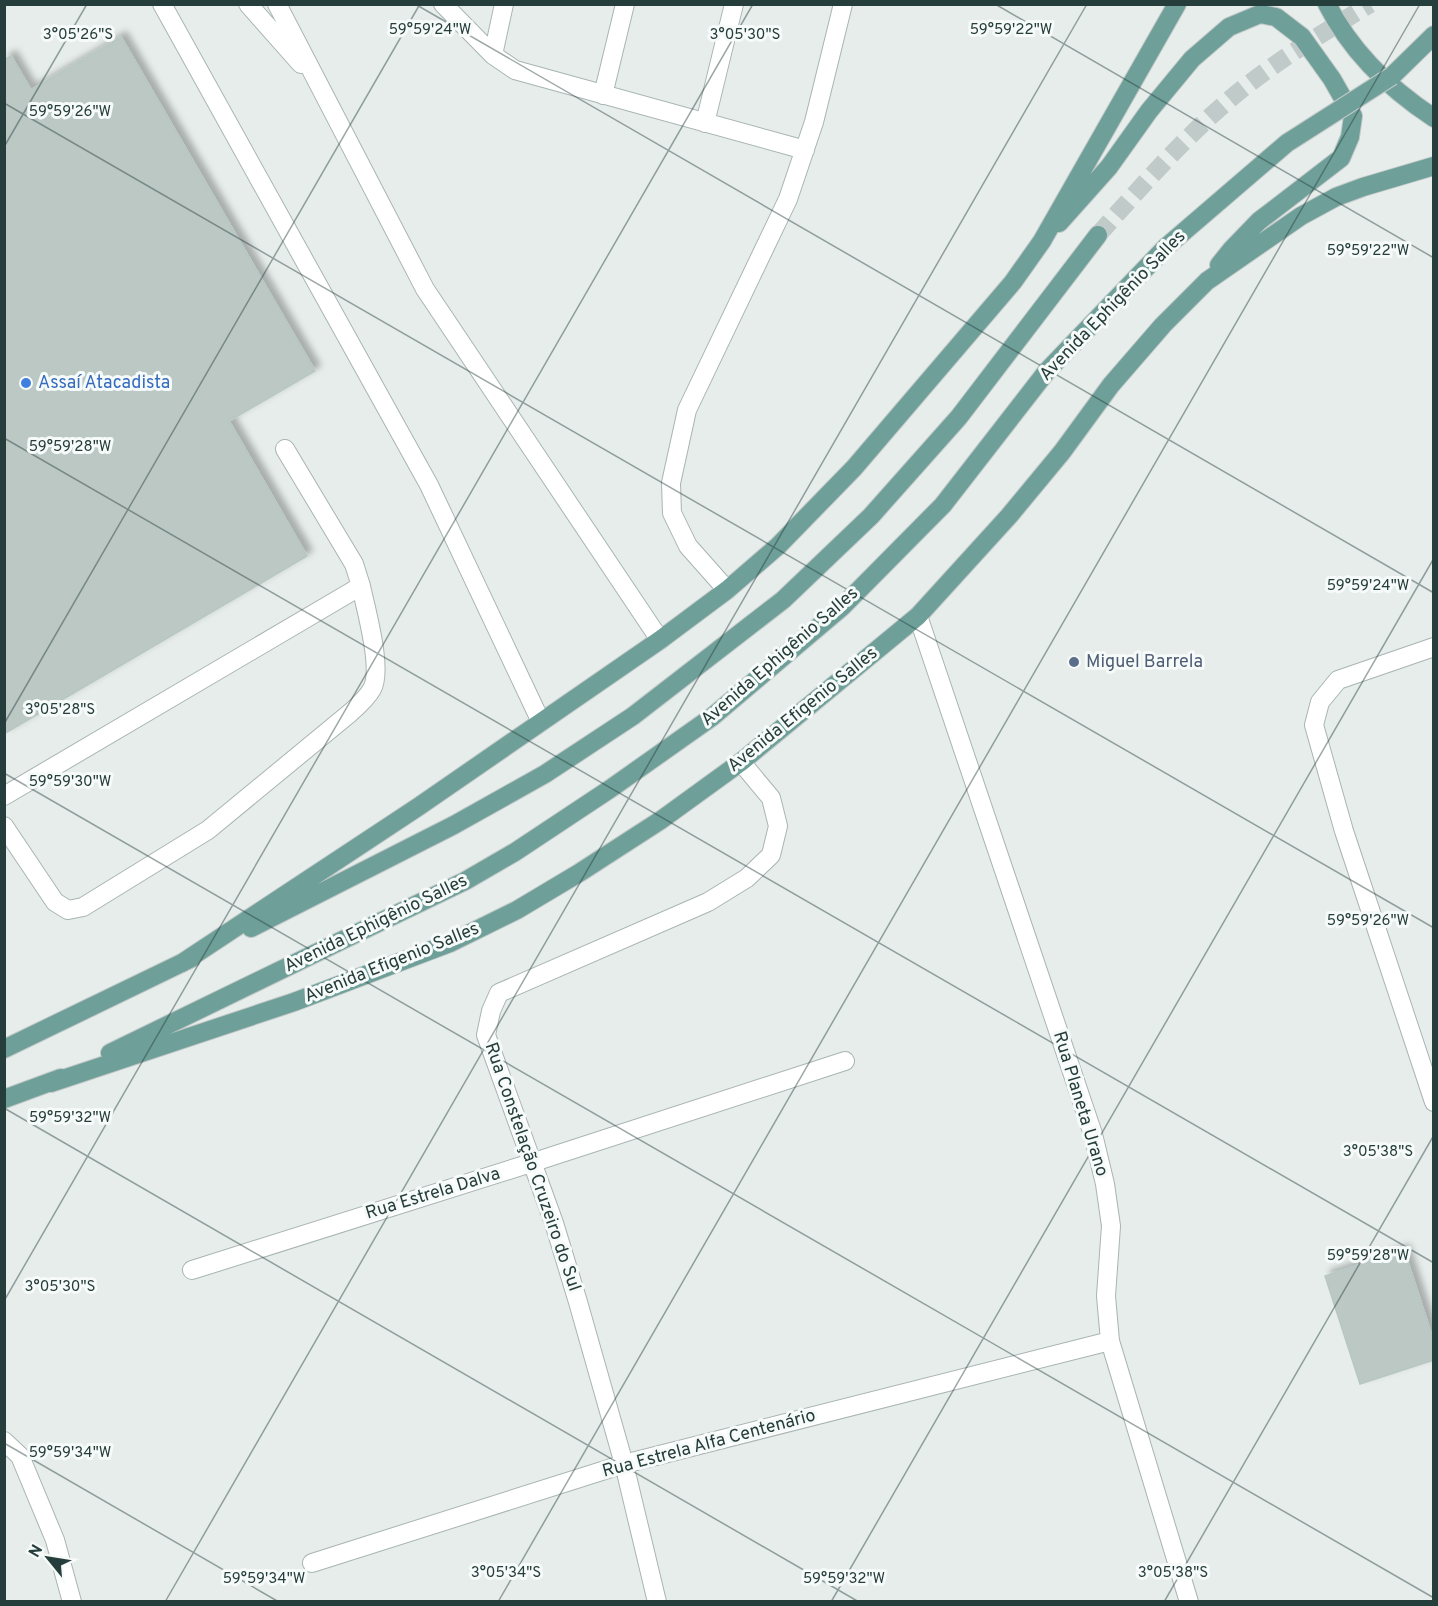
<svg xmlns="http://www.w3.org/2000/svg" width="1438" height="1606" font-family="Overpass,sans-serif">
	<defs>
		<filter id="shadow"><feDropShadow dx="5.5" dy="-5.5" stdDeviation="3" flood-color="#0004"/></filter>
	</defs>
	<rect width="100%" height="100%" fill="#e6edeb"/>
	<path fill="#bbc8c4" stroke="#b8c7c3" stroke-width="1.5" filter="url(#shadow)" d="M121 37 315 371 229 421 307 556 4 734V60L11 56 31 90Z
		M1404 1250 1434 1342V1360L1360 1384 1325 1276Z"/>
	<g fill="none" stroke-linecap="round" stroke-linejoin="round">
		<path stroke="#c0cac8" stroke-width="18" stroke-dasharray="18 9" stroke-linecap="butt" d="M1098 235C1140 188 1181 141 1229 100 1272 63 1322 34 1370 4"/>
		<g stroke="#a9b5b3" stroke-width="20">
			<path id="minor" d="M162 4 429 485 541 722
				M248 4 301 64
				M277 4 425 289 660 640
				M443 4 493 55 515 70 805 150
				M493 55 504 4
				M603 95 625 4
				M705 123 734 4
				M727 590 688 546 672 513 671 483 687 410 788 199 814 122 843 4
				M918 616 1093 1134 1105 1184 1111 1226 1106 1296 1110 1341 1189 1602
				M1434 647 1338 680 1320 702 1314 725 1344 831 1434 1102
				M4 796 361 586 354 564 285 449
				M4 826 55 902 68 910 83 907 208 830 350 713C358 706 367 698 372 689 383 669 366 610 361 586
				M192 1270 531 1163 845 1061
				M4 1441 20 1456 55 1540 72 1602
				M312 1563 624 1464 1110 1341
				M657 1602 624 1464 578 1302 554 1223 486 1035 491 1011 499 993 708 902 747 878 771 855 778 826 771 798 741 762"/>
		</g>
		<g stroke="#c2c9c8" stroke-width="20">
			<path id="major" d="M1327 4C1351 52 1390 89 1434 118
				M1392 76 1434 35
				M1059 223 1109 167 1149 111 1192 59 1229 27 1260 14 1276 17 1302 37 1332 79 1353 116 1350 137 1341 158 1259 221 1231 250 1219 265
				M251 928 454 825 545 774 633 716 783 600 871 516 959 417 1098 235
				M182 963 418 807 660 640 727 590 778 546 854 468 1013 282 1042 241 1177 4
				M4 1049 192 958
				M110 1053 351 936
				M51 1083 294 1002 450 943 517 910 579 873 661 820 741 762 918 616 1009 516 1062 452 1111 385 1163 325 1207 281 1301 216 1336 197 1363 187 1434 166
				M4 1099 61 1078"/>
		</g>
		<use href="#minor" stroke="#fff" stroke-width="18"/>
		<use href="#major" stroke="#6e9f99" stroke-width="18"/>
		<g stroke="#c2c9c8" stroke-width="20" stroke-linecap="butt">
			<path id="major-bridge" d="M351 936 465 881 515 852 610 789 712 717 842 607 943 505 1047 371 1166 247 1287 143 1392 76"/>
		</g>
		<use href="#major-bridge" stroke="#6e9f99" stroke-width="18"/>
	</g>
	<path fill="none" stroke="#263e3b" stroke-width="1.5" stroke-opacity="0.45" d="M415 4 1434 593M995 4 1434 258M4 103 1434 928M4 147 87 4M4 438 1434 1263M4 724 420 4M4 773 1434 1598M4 1108 859 1602M4 1301 753 4M4 1443 279 1602M165 1602 1087 4M498 1602 1420 4M831 1602 1434 558M1164 1602 1434 1135"/>
	<circle fill="#3f7fe0" stroke="#f6faf9" stroke-width="2" cx="26" cy="383" r="6"/>
	<circle fill="#5c6f8a" stroke="#f6faf9" stroke-width="2" cx="1074" cy="662" r="6"/>
	<g text-anchor="middle" dominant-baseline="central" stroke-width="6" stroke-linejoin="round" paint-order="stroke">
		<g font-size="18" fill="#263e3b" stroke="#f6faf9">
			<text transform="translate(1113 306) rotate(-46)">Avenida Ephigênio Salles</text>
			<text transform="translate(780 657) rotate(-41)">Avenida Ephigênio Salles</text>
			<text transform="translate(803 710) rotate(-39)">Avenida Efigenio Salles</text>
			<text transform="translate(376 924) rotate(-26)">Avenida Ephigênio Salles</text>
			<text transform="translate(392 963) rotate(-22)">Avenida Efigenio Salles</text>
			<text transform="translate(1080 1104) rotate(73)">Rua Planeta Urano</text>
			<text transform="translate(532 1167) rotate(71)">Rua Constelação Cruzeiro do Sul</text>
			<text transform="translate(433 1194) rotate(-17)">Rua Estrela Dalva</text>
			<text transform="translate(709 1444) rotate(-15)">Rua Estrela Alfa Centenário</text>
		</g>
		<g font-size="18" fill="#366cbe" stroke="#f6faf9" text-anchor="start">
			<text x="38" y="383">Assaí Atacadista</text>
		</g>
		<g font-size="18" fill="#4e5e75" stroke="#f6faf9" text-anchor="start">
			<text x="1086" y="662">Miguel Barrela</text>
		</g>
	</g>
	<g font-size="15" text-anchor="middle" fill="#263e3b" stroke="#f6faf9" stroke-width="6" stroke-linejoin="round" paint-order="stroke">
		<text x="430" y="34">59°59'24"W</text>
		<text x="1011" y="34">59°59'22"W</text>
		<text x="78" y="39">3°05'26"S</text>
		<text x="745" y="39">3°05'30"S</text>
		<text x="70" y="116">59°59'26"W</text>
		<text x="1368" y="255">59°59'22"W</text>
		<text x="70" y="451">59°59'28"W</text>
		<text x="1368" y="590">59°59'24"W</text>
		<text x="60" y="714">3°05'28"S</text>
		<text x="70" y="786">59°59'30"W</text>
		<text x="1368" y="925">59°59'26"W</text>
		<text x="70" y="1122">59°59'32"W</text>
		<text x="1378" y="1156">3°05'38"S</text>
		<text x="1368" y="1260">59°59'28"W</text>
		<text x="60" y="1291">3°05'30"S</text>
		<text x="70" y="1457">59°59'34"W</text>
		<text x="506" y="1577">3°05'34"S</text>
		<text x="1173" y="1577">3°05'38"S</text>
		<text x="264" y="1583">59°59'34"W</text>
		<text x="844" y="1583">59°59'32"W</text>
	</g>
	<rect width="1438" height="1606" fill="none" stroke="#263e3b" stroke-width="12"/>
	<g transform="translate(48 1558) rotate(300)" stroke="#f6faf9" stroke-width="4.5" paint-order="stroke">
	<path d="M0-4.5L10 22L0 15L-10 22Z" fill="#263e3b"/>
	<text y="-9" font-size="16" font-weight="bold" text-anchor="middle" fill="#263e3b">N</text>
	</g>
</svg>
